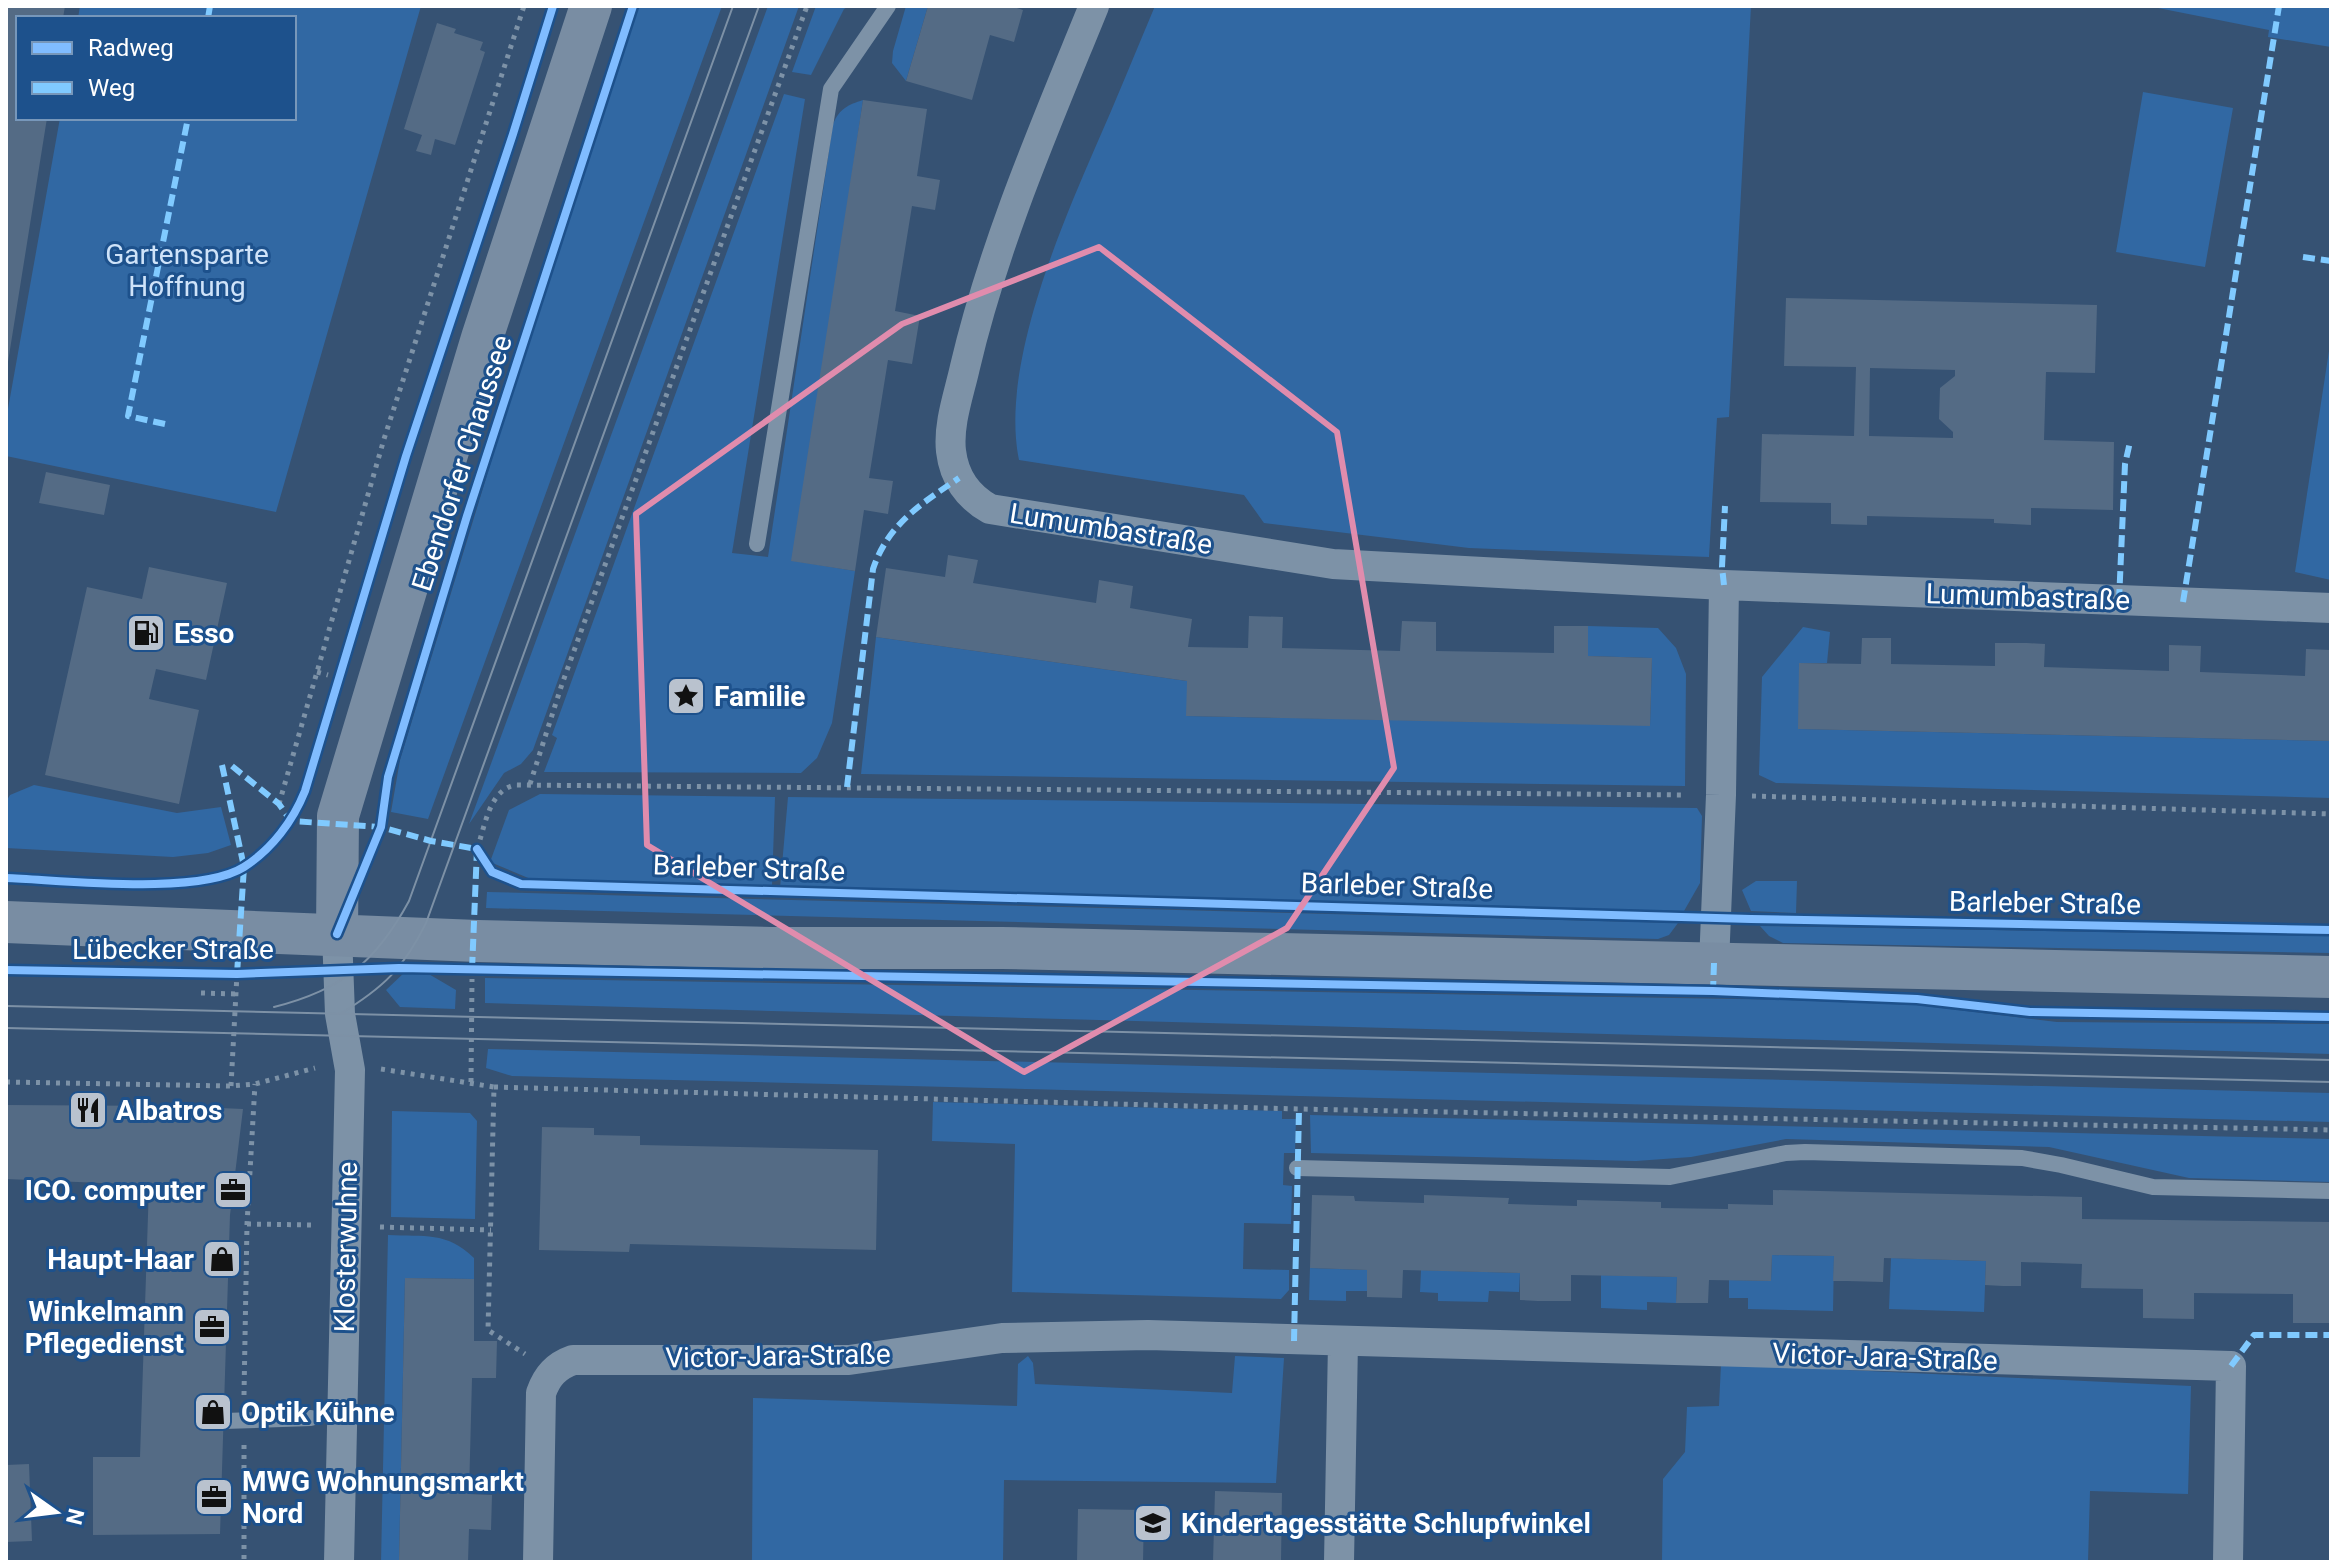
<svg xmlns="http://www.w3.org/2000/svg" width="2337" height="1568" font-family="Roboto,sans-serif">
	<rect width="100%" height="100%" fill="#365273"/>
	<path fill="#3168a3" d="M80 6H421L276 512 6 456V420L60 118H294V18H78Z
		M638 6H722L428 819 391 812 400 760 513 390Z
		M768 6H799L533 750 521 764 504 773 469 824Z
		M816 6H849L844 9 811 75 792 72Z
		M906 6H928L906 81 892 63 893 51Z
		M1155 6H1751L1729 417 1717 418 1709 557 1469 548 1264 523 1244 495 1019 460C1000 369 1059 231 1095 148 1116 101 1135 53 1155 6Z
		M2148 6H2331V47L2268 37 2269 30Z
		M2143 92 2233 108 2205 267 2116 252Z
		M784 94 805 99 732 553 768 557 833 124C840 108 848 105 863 100L795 561 855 571 832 723 817 758 801 773 544 772 557 738 552 735Z
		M2331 338V580L2295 572Z
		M1588 626 1658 628 1676 648 1686 674 1685 786 861 774 876 637 1187 681V716L1650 725 1652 658 1588 656Z
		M1803 627 1830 632 1827 663H1799V729L2331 741V798L1776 783 1759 775 1762 677Z
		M34 785 177 813 221 807 231 845 208 853 173 857 6 848V802L10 795Z
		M540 794 775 797 772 886 533 880 490 862 509 810Z
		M788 797 1697 808 1702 816 1700 883 1684 911 780 888Z
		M1756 881H1797L1796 913 1751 911 1742 890Z
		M487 892 1678 923 1669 935 1658 939 486 908Z
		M1760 926 2331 936V953L1783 943 1769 936Z
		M406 971 427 973 456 990 455 1009 400 1007 386 990Z
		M485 978 1789 1000 1917 1005 2057 1022 2331 1024V1054L485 1003Z
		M488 1049 2331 1093V1122L512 1076 486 1068Z
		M933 1102 1282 1111V1119H1296L1295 1153H1284L1283 1185 1292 1186 1291 1224 1244 1223 1243 1269 1289 1270V1290L1281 1299 1012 1292 1015 1144 932 1141Z
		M392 1111 470 1113 477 1121 475 1219 391 1217Z
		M1310 1115 2331 1139V1182L2189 1178 2049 1147 1786 1139 1691 1157 1636 1161 1311 1153Z
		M388 1235C425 1237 446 1231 474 1258V1279L405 1278 399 1562H381Z
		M1772 1255 1834 1256 1833 1311 1748 1309V1298H1729V1280L1771 1281Z
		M1891 1258 1986 1261 1984 1312 1889 1309Z
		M1310 1268 1367 1270V1291H1346V1301L1309 1300Z
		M1421 1270 1520 1273 1519 1292 1489 1291 1488 1302 1438 1301V1293L1420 1292Z
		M1601 1275 1677 1277 1676 1303 1647 1302V1310L1601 1308Z
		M1028 1356 1033 1363 1035 1384 1232 1393 1235 1356 1284 1358 1276 1483 1004 1480 1003 1562H752L753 1398 1017 1406 1018 1364Z
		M1721 1364 2191 1386 2188 1494 2090 1491 2088 1562H1662L1663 1479 1685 1452 1687 1407 1719 1406Z"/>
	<path fill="#546b85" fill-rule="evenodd" d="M6 6H65L63 18H18V118H47L8 362Z
		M928 6H1011L1023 10 1014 42 990 35 972 100 906 81Z
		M437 23 456 29 454 33 483 42 480 50 485 52 455 145 435 139 431 155 416 151 422 135 404 129Z
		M863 100 927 109 917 176 940 180 935 210 912 206 895 311 920 316 912 364 888 360 869 478 893 481 888 514 864 510 855 571 791 561Z
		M1786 298 2097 305 2095 373 2046 372 2044 440 2114 442 2113 510 2031 508V525L1994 523V519L1867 516V525L1831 524V503L1760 502 1762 434 1854 436 1856 367 1784 366ZM1870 368 1955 370V376L1940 388 1939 419 1953 432V438L1869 436Z
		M46 472 110 485 104 515 39 503Z
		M948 555 978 560 973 583 1096 603 1099 580 1133 586 1130 608 1192 619 1188 647 1248 648 1249 616 1283 617 1282 648 1400 651 1402 621 1436 622V651L1554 653V626H1588V656L1652 658 1650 726 1186 716 1187 681 876 637 886 568 945 577Z
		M149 567 227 583 206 680 156 669 149 699 199 710 179 804 45 775 87 587 142 599Z
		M1862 638H1891V664L1995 666V643H2027L2045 644 2044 667 2169 671V645L2201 646 2200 672 2305 676 2306 649 2331 650V741L1798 729 1799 663 1861 664Z
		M6 1105 175 1106 243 1109 230 1215 220 1534 93 1535V1457H140L149 1185 6 1179Z
		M542 1127 594 1128V1135L640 1136V1145L878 1150 876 1250 630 1244 629 1252 539 1250Z
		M1773 1190 2082 1197V1219L2331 1222 2330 1323H2293V1294L2194 1293V1319L2143 1318V1289L2081 1288 2082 1264 2021 1262V1286H2003L1985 1285 1986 1261 1884 1258 1883 1282 1847 1281H1833L1834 1256 1772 1255 1771 1281 1709 1280 1708 1303H1676L1677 1277 1571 1275V1301H1538L1520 1300V1273L1403 1270 1402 1298 1367 1297V1270L1310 1268 1312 1195 1354 1196 1355 1201 1424 1203V1195L1509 1198 1508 1204 1577 1206V1200L1661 1202V1208L1728 1209V1204L1773 1205Z
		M405 1278 474 1279V1341H497L496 1378H472L469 1494 492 1495 491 1530 469 1529 468 1562H399Z
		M29 1464 32 1541 6 1542V1465Z
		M1215 1491 1282 1493 1281 1562H1213Z
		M1078 1509 1144 1510 1143 1562H1077Z"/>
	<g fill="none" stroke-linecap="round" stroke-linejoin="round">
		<path stroke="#7d92a7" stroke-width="5" stroke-dasharray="4 6" stroke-linecap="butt" d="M317 672 328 675
			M530 784 562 684 807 6
			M1752 796 2331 814
			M279 804 384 439 524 6
			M477 849C485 827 489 789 516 785L1686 795
			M201 993 236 994
			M381 1069 494 1087 488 1330 525 1354
			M6 1082 231 1086 255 1084 315 1068
			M471 1082 472 979
			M231 1086 237 974
			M494 1087 1299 1109 2331 1130
			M247 1224 314 1225
			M380 1227 491 1230
			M244 1395 247 1224 255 1084
			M244 1445V1562"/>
		<path stroke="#7d92a7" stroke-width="16" d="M757 544 831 89 888 6
			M1297 1168 1670 1177 1786 1153 1805 1152 2022 1158 2061 1165 2153 1187 2331 1191
			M224 1421 311 1418"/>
		<path stroke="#7d92a7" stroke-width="30" d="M1094 6C1046 124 994 243 965 367 959 394 948 424 951 451 954 477 968 497 990 509L1333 564 1724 585 2331 608
			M337 934 340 1014 350 1070 339 1562
			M1714 963 1721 795 1724 585
			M538 1562 541 1393C547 1376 556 1366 573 1360H849L1002 1338 1148 1335 2231 1366 2228 1562
			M1339 1562 1343 1342"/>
		<path stroke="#798da3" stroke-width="42" d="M6 922 477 941 772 948H1002L2331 977
			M337 934 338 816 482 338 591 6"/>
		<path stroke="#7d91a6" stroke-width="2" d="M6 1006 2331 1060
			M274 1007C342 990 376 962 409 901L733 6
			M340 1014C383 988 404 968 426 923L759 6
			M6 1028 2331 1082"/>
		<path stroke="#80caff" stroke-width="6" stroke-dasharray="12 6" stroke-linecap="butt" d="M208 18 210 6
			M2303 257 2331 261
			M165 424 128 416 188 118
			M1724 585 1722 567 1725 506
			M2119 601 2125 464 2130 442
			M2183 602 2279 6
			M222 765 244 867 237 974
			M232 766 279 804 291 821 381 827 431 841 477 849 472 970
			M847 787 873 569C888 524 921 504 959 478
			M1714 963 1713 991H1717
			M1294 1341 1299 1109
			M2231 1366 2254 1335H2331"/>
		<g stroke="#1d518c" stroke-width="13">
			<path id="cycleway" d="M477 849 492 872 521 884 1751 919 2331 930
				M6 878C63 880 198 896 244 867 272 849 293 821 305 791L406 456 513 134 553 6
				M337 934 381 827 388 777 467 516 633 6
				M6 970 237 974 399 968 1713 991 1917 999 2030 1012 2331 1017"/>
		</g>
		<use href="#cycleway" stroke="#80bcff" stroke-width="8"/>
	</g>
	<path fill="none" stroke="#e08cad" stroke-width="6" stroke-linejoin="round" d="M1099 247 1337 432 1394 768 1287 928 1024 1072 647 845 636 514 902 324Z"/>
	<defs>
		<g id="fuel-square" transform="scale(2)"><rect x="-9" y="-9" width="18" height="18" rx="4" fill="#b9c2ce" stroke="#1d518c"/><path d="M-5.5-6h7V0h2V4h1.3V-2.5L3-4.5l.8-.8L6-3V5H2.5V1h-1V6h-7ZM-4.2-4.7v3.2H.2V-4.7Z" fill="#111"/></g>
		<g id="sight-square" transform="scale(2)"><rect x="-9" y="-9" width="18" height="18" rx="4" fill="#b9c2ce" stroke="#1d518c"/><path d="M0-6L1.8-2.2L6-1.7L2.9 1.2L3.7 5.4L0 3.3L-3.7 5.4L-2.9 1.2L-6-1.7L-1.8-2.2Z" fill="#111"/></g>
		<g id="restaurant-square" transform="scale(2)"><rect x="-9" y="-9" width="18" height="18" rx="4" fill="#b9c2ce" stroke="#1d518c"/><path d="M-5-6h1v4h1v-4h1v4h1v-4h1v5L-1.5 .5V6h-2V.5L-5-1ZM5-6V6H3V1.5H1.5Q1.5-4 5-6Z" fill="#111"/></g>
		<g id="office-square" transform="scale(2)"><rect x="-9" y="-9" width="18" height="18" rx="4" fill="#b9c2ce" stroke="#1d518c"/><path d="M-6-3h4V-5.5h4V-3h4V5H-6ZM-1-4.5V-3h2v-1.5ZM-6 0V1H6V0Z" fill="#111"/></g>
		<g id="shop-square" transform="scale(2)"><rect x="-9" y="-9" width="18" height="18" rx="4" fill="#b9c2ce" stroke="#1d518c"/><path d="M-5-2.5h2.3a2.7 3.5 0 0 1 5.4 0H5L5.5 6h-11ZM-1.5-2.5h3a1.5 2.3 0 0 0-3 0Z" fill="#111"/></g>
		<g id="school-square" transform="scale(2)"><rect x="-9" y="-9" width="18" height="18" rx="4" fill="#b9c2ce" stroke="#1d518c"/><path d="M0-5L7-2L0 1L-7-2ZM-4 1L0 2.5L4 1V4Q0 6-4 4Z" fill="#111"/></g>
	</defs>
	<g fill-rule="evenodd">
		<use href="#fuel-square" x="146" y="633"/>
		<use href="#sight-square" x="686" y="696"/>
		<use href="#restaurant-square" x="88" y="1110"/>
		<use href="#office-square" x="233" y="1190"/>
		<use href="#shop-square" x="222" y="1259"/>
		<use href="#office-square" x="212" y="1327"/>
		<use href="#shop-square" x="213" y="1412"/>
		<use href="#office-square" x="214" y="1497"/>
		<use href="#school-square" x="1153" y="1523"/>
	</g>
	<g text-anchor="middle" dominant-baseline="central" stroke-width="6" stroke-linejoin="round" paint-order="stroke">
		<g font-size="28" fill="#cfe3f9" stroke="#1d518c">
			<text x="187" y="254">Gartensparte<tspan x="187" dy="32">Hoffnung</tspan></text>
		</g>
		<g font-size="28" fill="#fff" stroke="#1d518c">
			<text transform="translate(462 463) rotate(-72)">Ebendorfer Chaussee</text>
			<text transform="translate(1111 529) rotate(9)">Lumumbastraße</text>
			<text transform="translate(2028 597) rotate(2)">Lumumbastraße</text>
			<text transform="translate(749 868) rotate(2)">Barleber Straße</text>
			<text transform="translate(1397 886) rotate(2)">Barleber Straße</text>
			<text transform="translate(2045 903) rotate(1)">Barleber Straße</text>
			<text x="173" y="949">Lübecker Straße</text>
			<text transform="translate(346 1247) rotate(-89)">Klosterwuhne</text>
			<text transform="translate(778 1356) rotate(-1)">Victor-Jara-Straße</text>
			<text transform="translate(1885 1357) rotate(2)">Victor-Jara-Straße</text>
		</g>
		<g font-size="28" font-weight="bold" fill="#fff" stroke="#1d518c" text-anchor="start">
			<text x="174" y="633">Esso</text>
			<text x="714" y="696">Familie</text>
			<text x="116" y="1110">Albatros</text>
			<text x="205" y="1190" text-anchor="end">ICO. computer</text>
			<text x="194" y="1259" text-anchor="end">Haupt-Haar</text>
			<text x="184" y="1311" text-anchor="end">Winkelmann<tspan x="184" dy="32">Pflegedienst</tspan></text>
			<text x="241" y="1412">Optik Kühne</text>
			<text x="242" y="1481">MWG Wohnungsmarkt<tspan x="242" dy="32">Nord</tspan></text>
			<text x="1181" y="1523">Kindertagesstätte Schlupfwinkel</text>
		</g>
	</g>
	<rect width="2337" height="1568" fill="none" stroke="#ffffff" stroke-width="16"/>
	<rect x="16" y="16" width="280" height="104" fill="#1d518c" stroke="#7797ba" stroke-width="2"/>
	<rect x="32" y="42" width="40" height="12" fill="#80bcff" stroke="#7797ba" stroke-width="2"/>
	<text x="88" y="56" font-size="24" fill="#ffffff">Radweg</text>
	<rect x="32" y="82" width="40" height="12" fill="#80caff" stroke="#7797ba" stroke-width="2"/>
	<text x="88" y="96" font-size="24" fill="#ffffff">Weg</text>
	<g transform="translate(56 1512) rotate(104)" stroke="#1d518c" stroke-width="6" paint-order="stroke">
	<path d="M0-6L14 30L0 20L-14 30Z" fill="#ffffff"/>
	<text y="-12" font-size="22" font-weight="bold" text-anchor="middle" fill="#ffffff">N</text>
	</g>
</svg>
